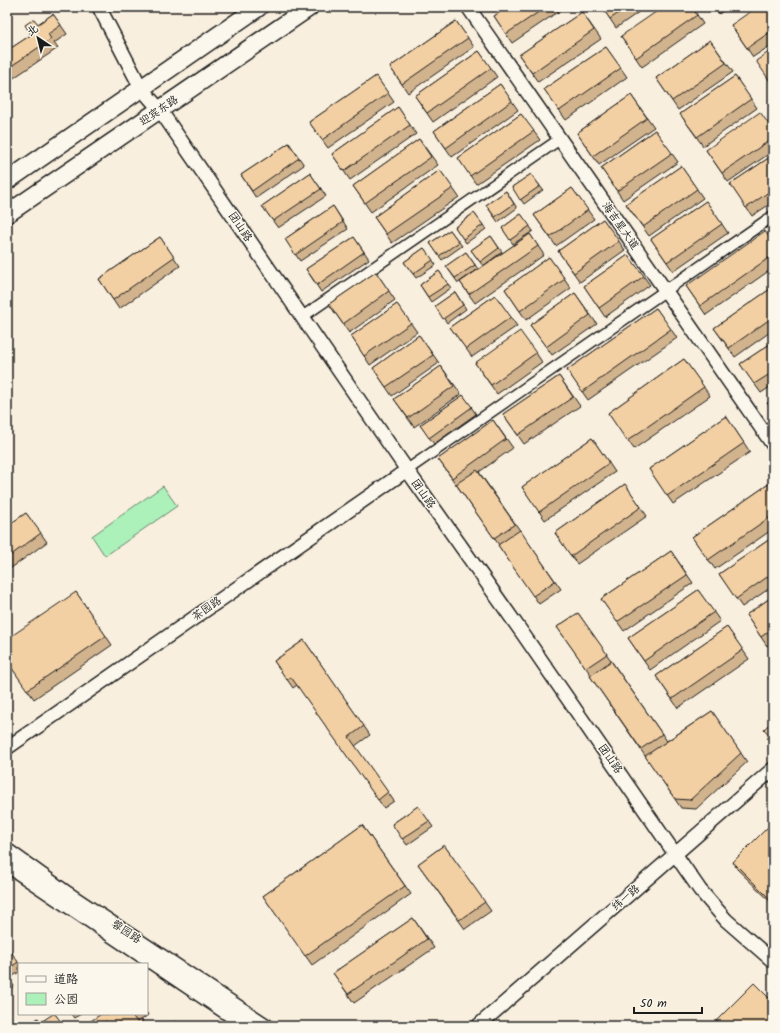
<svg xmlns="http://www.w3.org/2000/svg" width="780" height="1033" font-family="Kalam,'LXGW WenKai TC',sans-serif">
	<rect width="100%" height="100%" fill="#f9efde"/>
	<filter id="ink" filterUnits="userSpaceOnUse"><feTurbulence type="fractalNoise" baseFrequency=".025" numOctaves="2"/><feDisplacementMap in="SourceGraphic" scale="8" xChannelSelector="R" yChannelSelector="G"/><feConvolveMatrix kernelMatrix="1 2 1 2 8 2 1 2 1" color-interpolation-filters="sRGB"/></filter>
	<g filter="url(#ink)">
		<path fill="#acf0ba" stroke="#64866b" d="M163 486 177 506 105 556 92 536Z"/>
		<g fill="none" stroke-linecap="round" stroke-linejoin="round">
			<g stroke="#1c1c1c" stroke-width="13">
				<path id="minor" d="M302 317 560 139
					M407 470 773 216"/>
			</g>
			<g stroke="#1c1c1c" stroke-width="16">
				<path id="tertiary" d="M99 7 141 88 160 110 407 470 523 634 700 890 726 920 773 961
					M468 7 773 445
					M7 748 407 470
					M7 850 67 893 267 1026
					M7 865 246 1026
					M478 1026 773 769"/>
			</g>
			<g stroke="#1c1c1c" stroke-width="20">
				<path id="trunk" d="M7 181 259 7
					M7 214 310 7"/>
			</g>
			<use href="#minor" stroke="#fbf7ec" stroke-width="10"/>
			<use href="#tertiary" stroke="#fbf7ec" stroke-width="13"/>
			<use href="#trunk" stroke="#fbf7ec" stroke-width="17"/>
		</g>
		<path fill="#d1b38d" stroke="#1c1c1c" d="M508 7H565L512 43 494 16Z
			M602 7H646L616 28Z
			M692 7 703 24 642 67 621 36Z
			M714 7H728L719 14Z
			M773 7V44L753 57 731 25Z
			M582 12 601 39 538 82 519 55Z
			M53 14 67 34 54 43 58 48 9 81 7 79V49L8 50 31 35 38 24Z
			M456 21 474 47 408 93 390 67Z
			M710 40 733 72 678 110 656 78Z
			M606 47 627 77 566 120 544 89Z
			M479 51 497 77 433 122 415 96Z
			M376 76 394 102 328 148 309 122Z
			M735 76 757 108 703 146 680 114Z
			M500 84 518 110 452 157 434 131Z
			M631 95 654 127 599 165 577 133Z
			M398 107 416 134 350 180 332 154Z
			M521 114 540 140 476 184 458 158Z
			M655 130 678 162 623 200 601 168Z
			M773 130V151L728 182 706 150Z
			M419 139 438 165 371 212 353 186Z
			M289 143 304 165 256 198 241 175Z
			M773 155V202L752 216 730 184Z
			M681 166 703 198 649 236 626 204Z
			M440 170 459 197 392 243 374 217Z
			M310 173 326 196 278 228 262 206Z
			M531 174 543 190 524 204 512 187Z
			M572 188 594 219 556 246 534 215Z
			M506 191 517 208 498 222 486 205Z
			M706 201 728 233 673 271 651 239Z
			M333 206 348 229 300 261 285 239Z
			M474 213 486 229 466 243 455 227Z
			M521 214 533 231 513 244 502 228Z
			M603 219 625 250 580 282 558 251Z
			M450 230 462 246 442 260 430 243Z
			M530 234 544 255 475 303 460 282Z
			M491 236 502 252 483 266 471 250Z
			M160 237 180 266 119 309 99 279Z
			M354 237 369 259 321 292 306 269Z
			M773 243V268L706 315 686 286Z
			M424 248 436 265 416 278 404 262Z
			M466 252 478 269 458 283 446 266Z
			M628 255 650 285 605 317 584 286Z
			M549 257 571 288 526 320 505 289Z
			M439 271 451 288 431 302 420 285Z
			M376 272 395 300 349 333 329 304Z
			M773 287V330L735 357 714 328Z
			M455 292 466 309 447 323 435 306Z
			M575 293 597 324 552 355 530 325Z
			M495 295 517 326 472 357 450 327Z
			M397 304 417 332 370 365 351 336Z
			M656 308 677 338 588 400 567 370Z
			M419 335 439 363 392 396 373 368Z
			M773 342V385L761 393 740 364Z
			M536 353 542 362 497 394 475 363Z
			M684 359 710 396 634 449 608 413Z
			M441 366 461 394 414 427 394 399Z
			M559 376 580 406 524 444 503 414Z
			M463 395 476 414 434 444 420 425Z
			M726 416 750 452 673 504 649 469Z
			M493 420 513 448 479 472 561 589 539 604 498 545H499L438 459Z
			M592 438 615 472 545 520 522 487Z
			M773 481V529L715 569 692 537Z
			M625 484 647 516 577 564 555 533Z
			M26 513 47 542 7 571V526Z
			M773 537V586L742 607 719 574Z
			M671 551 693 583 624 631 601 599Z
			M698 590 720 621 650 670 628 638Z
			M76 592 112 645 34 699 7 661Z
			M773 596V641L767 646 746 615Z
			M578 613 667 741 712 711 747 762 696 809 681 808 590 676 591 675 557 627Z
			M727 627 749 659 678 708 656 676Z
			M304 640 370 735 355 746 394 801 384 808 297 685 293 688 274 661Z
			M418 806 433 827 407 845 392 824Z
			M773 822V904L737 869 733 862Z
			M362 825 411 894 312 965 263 896Z
			M444 845 491 911 465 929 418 864Z
			M413 918 434 948 354 1003 333 973Z
			M11 952 19 964V972L9 979 14 986 7 991V955Z
			M147 1013 148 1015 141 1020 145 1026H85L101 1014H147Z
			M55 1014 63 1026H35L41 1022Z
			M71 1014H81L74 1018Z"/>
		<path fill="#f3d0a4" stroke="#1c1c1c" d="M508 7H546L506 34 494 16Z
			M602 7H627L610 19Z
			M663 7H692L697 15 636 58 621 36Z
			M757 7H773V30L747 48 731 25Z
			M582 12 594 30 532 73 519 55Z
			M53 14 61 25 48 34 51 39 7 69V49L8 50 31 35 25 25 34 19 38 24Z
			M456 21 468 38 402 84 390 67Z
			M710 40 726 63 672 101 656 78Z
			M606 47 621 68 559 111 544 89Z
			M773 49V83L772 84 756 61Z
			M479 51 491 68 427 113 415 96Z
			M376 76 388 93 322 140 309 122Z
			M735 76 751 99 697 137 680 114Z
			M500 84 512 101 446 148 434 131Z
			M631 95 647 118 593 156 577 133Z
			M398 107 410 125 344 171 332 154Z
			M760 112 773 130V138L722 173 706 150Z
			M521 114 534 131 470 176 458 158Z
			M655 130 672 153 617 191 601 168Z
			M419 139 431 157 365 203 353 186Z
			M289 143 299 158 252 191 241 175Z
			M773 155V189L746 208 730 184Z
			M681 166 697 189 643 227 626 204Z
			M440 170 453 188 386 234 374 217Z
			M310 173 321 189 273 221 262 206Z
			M531 174 540 186 520 200 512 187Z
			M572 188 588 210 550 237 534 215Z
			M506 191 514 204 495 217 486 205Z
			M706 201 722 224 667 262 651 239Z
			M333 206 343 222 295 255 285 239Z
			M474 213 483 225 463 239 455 227Z
			M521 214 530 226 510 240 502 228Z
			M603 219 619 241 574 273 558 251Z
			M450 230 459 242 439 256 430 243Z
			M765 231 773 243V255L700 306 686 286Z
			M530 234 538 246 469 294 460 282Z
			M491 236 499 248 480 262 471 250Z
			M160 237 174 257 113 300 99 279Z
			M354 237 364 252 317 285 306 269Z
			M424 248 433 260 413 274 404 262Z
			M466 252 475 265 455 278 446 266Z
			M628 255 644 276 599 308 584 286Z
			M549 257 565 279 520 311 505 289Z
			M439 271 448 284 428 297 420 285Z
			M376 272 389 291 343 324 329 304Z
			M773 287V317L729 348 714 328Z
			M455 292 463 305 443 319 435 306Z
			M575 293 590 315 546 347 530 325Z
			M495 295 511 317 466 349 450 327Z
			M397 304 411 323 364 356 351 336Z
			M656 308 671 329 582 392 567 370Z
			M520 331 536 353 491 385 475 363Z
			M419 335 433 355 386 387 373 368Z
			M773 342V372L754 384 740 364Z
			M684 359 704 387 627 441 608 413Z
			M441 366 454 386 408 418 394 399Z
			M559 376 573 397 518 435 503 414Z
			M463 395 472 407 429 438 420 425Z
			M773 399V411L767 403Z
			M726 416 744 443 667 496 649 469Z
			M493 420 506 439 452 478 438 459Z
			M592 438 609 463 539 512 522 487Z
			M477 470 515 524 494 538 456 484Z
			M773 481V515L708 560 692 537Z
			M625 484 641 507 571 556 555 533Z
			M26 513 41 533 7 558V526Z
			M520 530 555 581 533 596 498 545Z
			M773 537V573L736 599 719 574Z
			M671 551 687 575 617 622 601 599Z
			M698 590 714 612 644 661 628 638Z
			M76 592 106 636 27 690 7 661V639Z
			M773 596V628L761 637 746 615Z
			M578 613 607 654 586 668 557 627Z
			M727 627 743 650 672 699 656 676Z
			M304 640 364 726 349 737 388 792 378 800 291 677 287 680 274 661Z
			M611 661 662 734 641 749 590 676Z
			M712 711 741 753 690 800 675 799 645 756Z
			M773 721V739L764 729Z
			M418 806 429 821 402 839 392 824Z
			M773 822V902L733 862Z
			M362 825 405 886 305 956 263 896Z
			M444 845 485 902 459 920 418 864Z
			M413 918 427 939 348 994 333 973Z
			M11 952 18 962 7 970V955Z
			M754 983 773 1002V1026H711Z
			M53 1014H55L62 1023 58 1026H35L32 1023 38 1018 41 1022Z
			M101 1014H131L137 1022 141 1019 145 1026H121L119 1022 113 1026H110L106 1021 102 1024 104 1026H85V1025Z
			M176 1021 179 1026H168Z"/>
	</g>
	<g text-anchor="middle" dominant-baseline="central" stroke-width="3" stroke-linejoin="round" paint-order="stroke">
		<g font-size="11" fill="#1c1c1c" stroke="#fbf7ec">
			<text transform="translate(159 111) rotate(-34)">迎宾东路</text>
			<text transform="translate(620 226) rotate(55)">海吉星大道</text>
			<text transform="translate(240 227) rotate(56)">团山路</text>
			<text transform="translate(423 494) rotate(55)">团山路</text>
			<text transform="translate(207 609) rotate(-35)">茶园路</text>
			<text transform="translate(610 759) rotate(55)">团山路</text>
			<text transform="translate(626 898) rotate(-41)">纬一路</text>
			<text transform="translate(126 932) rotate(34)">蓉园路</text>
		</g>
	</g>
	<rect width="780" height="1033" fill="none" stroke="#fbf7ec" stroke-width="24"/>
	<rect x="12" y="12" width="756" height="1009" fill="none" stroke="#1c1c1c" stroke-width="1.5" filter="url(#ink)"/>
	<rect x="18" y="963" width="130" height="52" fill="#fbf7ec" stroke="#a29f99"/>
	<rect x="26" y="976" width="20" height="6" fill="#fbf7ec" stroke="#a29f99"/>
	<text x="54" y="983" font-size="12" fill="#1c1c1c">道路</text>
	<rect x="26" y="993" width="20" height="12" fill="#acf0ba" stroke="#a29f99"/>
	<text x="54" y="1003" font-size="12" fill="#1c1c1c">公园</text>
	<g transform="translate(38 38) rotate(325)" stroke="#fbf7ec" stroke-width="3" paint-order="stroke">
	<path d="M0-3L7 15L0 10L-7 15Z" fill="#1c1c1c"/>
	<text y="-6" font-size="11" font-weight="bold" text-anchor="middle" fill="#1c1c1c">北</text>
	</g>
	<path d="M634 1007v6h68v-6" fill="none" stroke="#1c1c1c" stroke-width="2"/>
	<text x="640" y="1007" font-size="12" fill="#1c1c1c" stroke="#fbf7ec" stroke-width="3" paint-order="stroke">50 m</text>
</svg>
